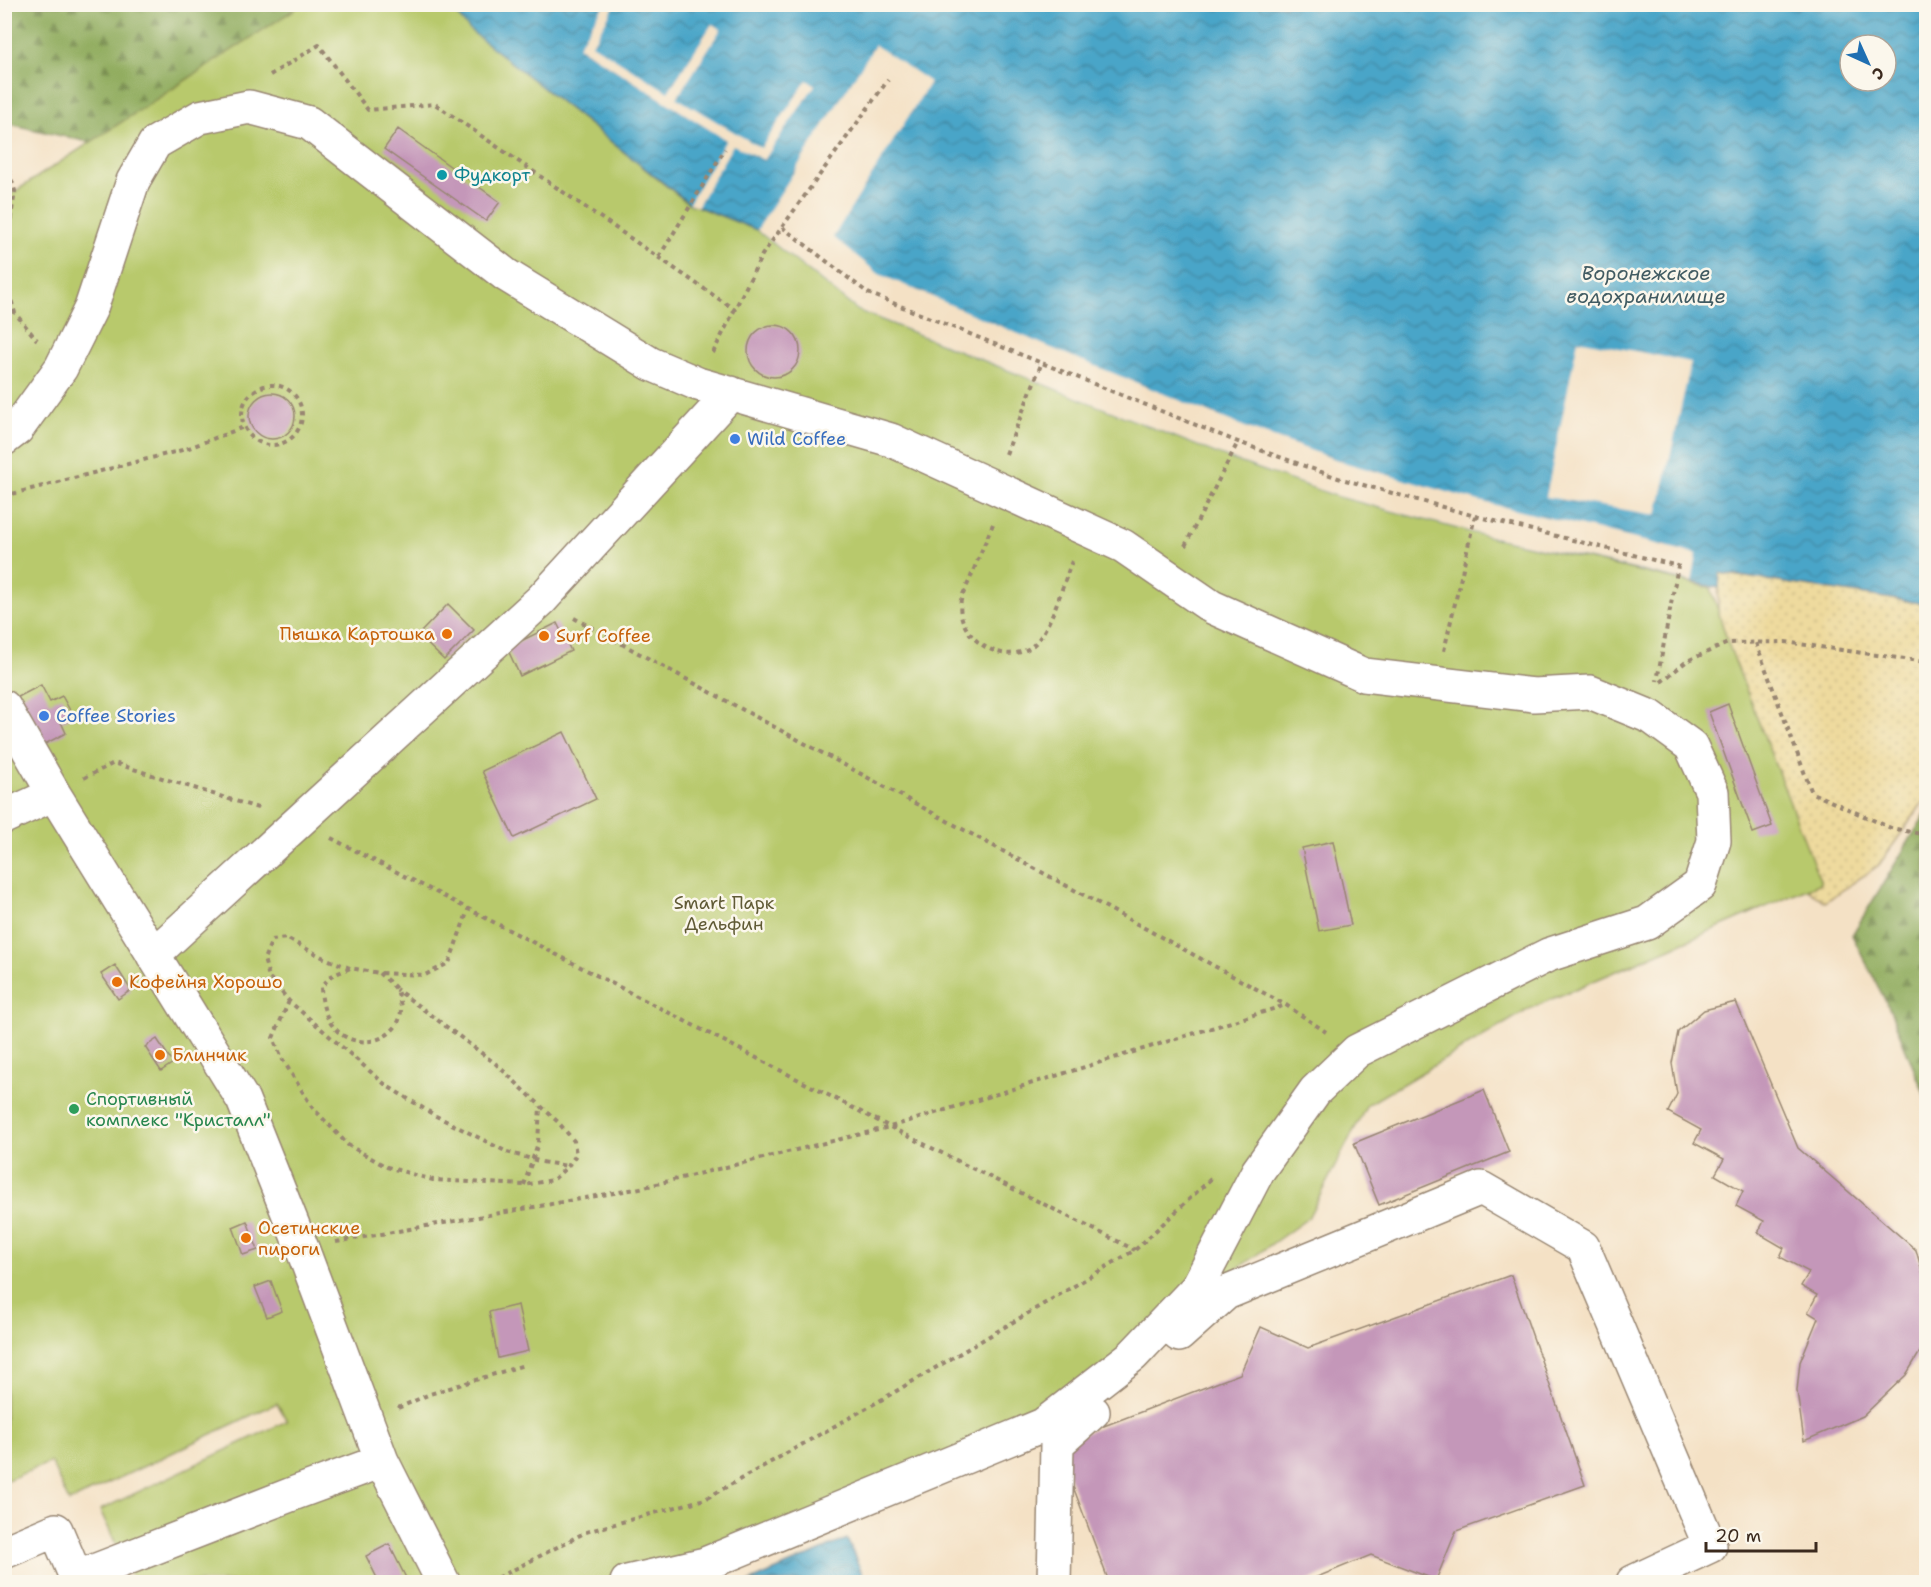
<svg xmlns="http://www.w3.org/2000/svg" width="1931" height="1587" font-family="'Shantell Sans',sans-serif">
	<defs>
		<pattern id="forest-firs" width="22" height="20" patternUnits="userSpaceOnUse" patternTransform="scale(1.5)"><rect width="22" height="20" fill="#92ad60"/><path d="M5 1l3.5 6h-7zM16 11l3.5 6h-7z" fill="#788d4f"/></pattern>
		<pattern id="sand-dots" width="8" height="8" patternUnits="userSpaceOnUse" patternTransform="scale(1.5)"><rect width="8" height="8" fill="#eeda9e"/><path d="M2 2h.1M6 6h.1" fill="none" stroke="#cdbb88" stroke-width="1.8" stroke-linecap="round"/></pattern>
		<pattern id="water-waves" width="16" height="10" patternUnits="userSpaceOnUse" patternTransform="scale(1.5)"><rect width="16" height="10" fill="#4aa5c8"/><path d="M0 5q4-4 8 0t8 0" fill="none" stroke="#3f87a2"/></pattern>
	</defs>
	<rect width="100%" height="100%" fill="#fbf7ec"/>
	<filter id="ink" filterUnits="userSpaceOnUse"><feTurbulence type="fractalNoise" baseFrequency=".0167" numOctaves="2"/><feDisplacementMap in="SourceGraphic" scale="12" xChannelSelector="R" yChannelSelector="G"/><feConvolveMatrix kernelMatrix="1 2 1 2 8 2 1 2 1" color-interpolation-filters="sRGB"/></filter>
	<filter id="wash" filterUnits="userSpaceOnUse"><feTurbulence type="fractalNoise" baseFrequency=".008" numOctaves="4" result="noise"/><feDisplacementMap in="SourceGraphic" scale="24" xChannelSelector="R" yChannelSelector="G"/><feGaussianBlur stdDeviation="1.35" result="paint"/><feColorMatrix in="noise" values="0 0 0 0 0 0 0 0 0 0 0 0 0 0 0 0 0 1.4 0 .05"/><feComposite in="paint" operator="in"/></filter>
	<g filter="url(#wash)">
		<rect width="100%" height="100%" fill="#f4e1c5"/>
		<path fill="url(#forest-firs)" stroke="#666c3f" stroke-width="1.5" d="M5 5H430L178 128 88 142 5 123Z
			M1926 813V1099L1890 1010 1852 935Z"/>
		<path fill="url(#sand-dots)" stroke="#94825e" stroke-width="1.5" d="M1719 573 1926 604V798L1879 865 1825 902 1809 890 1724 669 1718 612Z"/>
		<path fill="#b8c96c" stroke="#7a7a45" stroke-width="1.5" d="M301 5H449L470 30 688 203 757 230 858 310 1229 458 1337 496 1471 532 1711 588 1728 643 1821 883 1531 1008 1367 1105 1308 1218 1209 1289 1140 1365 689 1582H134L100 1510 287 1421 277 1403 69 1502 51 1462 5 1481V198Z"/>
		<path fill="url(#water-waves)" stroke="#426873" stroke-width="1.5" fill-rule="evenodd" d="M449 5H1926V604L1720 573 1719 588 1471 532 1337 496 1229 458 858 310 757 230 689 203 470 30ZM1850 45H1886V81H1850Z
			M847 1539 866 1582H749Z"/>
		<path fill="#f4e1c5" d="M604 5H615L592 44 668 92 712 24 721 29 677 98 761 148 807 80 815 85 764 160 733 145 697 207 689 203 726 140 578 46Z
			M875 45 930 82 833 237 879 274 1049 347 1245 427 1343 462 1479 501 1697 554 1692 582 1471 532 1337 496 1229 458 858 310 757 230Z
			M1578 340 1691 362 1657 515 1546 497Z"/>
		<g id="blocks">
			<path fill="#c497b9" d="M398 129 500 202 486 221 384 149Z
				M748 351a26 26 0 1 1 52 0a26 26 0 1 1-52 0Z
				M249 416a23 23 0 1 1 46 0a23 23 0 1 1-46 0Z
				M448 604 474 630 444 660 418 635Z
				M557 623 571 651 520 676 507 648Z
				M41 685 50 702 62 696 73 716 61 722 66 733 43 745 18 697Z
				M1728 704 1772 826 1753 833 1709 712Z
				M564 732 596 799 514 838 482 771Z
				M1333 841 1351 925 1319 931 1302 848Z
				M115 965 131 990 118 999 101 974Z
				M1736 1002 1798 1148 1916 1250 1926 1285V1342L1906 1375 1863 1416 1804 1441 1797 1391 1800 1362 1818 1318 1808 1312 1817 1295 1801 1286 1809 1272 1780 1257 1784 1248 1758 1233 1764 1221 1736 1206 1743 1191 1715 1175 1724 1159 1694 1143 1701 1130 1668 1112 1677 1094 1672 1063 1678 1032 1704 1010Z
				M157 1039 173 1063 161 1071 145 1047Z
				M1484 1090 1509 1152 1379 1205 1354 1143Z
				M247 1221 258 1250 243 1255 233 1227Z
				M1511 1275 1585 1485 1456 1531 1436 1580 1371 1555 1305 1582H1109L1057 1444 1240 1374 1261 1327 1308 1348Z
				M271 1281 282 1311 267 1317 255 1287Z
				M518 1305 528 1351 498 1358 489 1312Z
				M389 1544 408 1582H379L366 1556Z"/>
		</g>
	</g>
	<g filter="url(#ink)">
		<use href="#blocks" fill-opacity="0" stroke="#988672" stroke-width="1.5"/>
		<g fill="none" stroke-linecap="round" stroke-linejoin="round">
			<g stroke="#988672" stroke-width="36">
				<path id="minor" d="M4 439 17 429 61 368 91 308 133 181 155 143 200 117 249 107 309 123 506 275 651 364 698 384 891 440 1123 546 1212 607 1364 675 1534 695 1590 692 1651 717 1691 746 1712 792 1714 841 1700 885 1647 923 1548 955 1357 1051 1315 1091 1258 1171 1197 1288 1132 1356 1043 1425 705 1564 627 1582
					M4 707 54 794 243 1100 302 1248 382 1461 443 1582
					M4 817 54 794
					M153 955 541 600 731 393
					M1179 1335 1226 1293 1481 1188 1583 1247 1710 1546 1633 1582
					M4 1552 56 1530 78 1582
					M76 1578 295 1493 382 1461
					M1054 1582 1057 1444 1093 1412"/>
			</g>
			<path stroke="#988672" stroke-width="4" stroke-dasharray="4.5 4.5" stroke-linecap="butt" d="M270 75 319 45 368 110 435 104 735 310
				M4 154 15 191 4 263
				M782 227 868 293 1238 442 1338 478 1475 516 1678 566 1657 681
				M659 257 725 149
				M4 275 15 313 37 340
				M713 353 762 255 888 80
				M242 415a30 30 0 1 1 60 0a30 30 0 1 1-60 0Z
				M1006 454 1042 362
				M4 496 186 449 244 427
				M993 524C985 543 977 561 970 579 967 586 963 593 961 600 954 636 1001 668 1031 647 1050 633 1063 584 1072 561
				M1185 546 1238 442
				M574 618 1286 1005 1326 1032
				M1756 643 1812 793 1891 828 1926 835
				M1444 651 1475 516
				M1661 682 1687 661 1728 643 1785 642 1926 662
				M84 778 114 763 261 809
				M331 838 890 1127 1135 1250
				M350 968 324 958 286 938 272 940 264 959 269 977 289 1001 387 1086 436 1116 507 1152
				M379 973C384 978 392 983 396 989 398 992 399 998 400 1002 411 1047 323 1067 321 987L331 976 350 968 379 973 425 975 449 963 468 910
				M289 1001 273 1038 283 1060 312 1107 348 1145 387 1167 433 1180 524 1185 553 1180 568 1166 576 1155 574 1141 558 1122 496 1064 396 989
				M542 1162 568 1166
				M524 1185 538 1143 540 1106
				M336 1242 636 1189 890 1127 1286 1005
				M398 1408 430 1394 524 1365
				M490 1582 586 1532 705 1499 881 1400 1135 1250 1214 1176"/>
			<use href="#minor" stroke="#fff" stroke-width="33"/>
			<path stroke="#988672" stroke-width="4" stroke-dasharray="4.5 4.5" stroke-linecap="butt" d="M507 1152 542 1162"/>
		</g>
	</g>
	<circle fill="#0f9aa8" stroke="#fbf7ec" stroke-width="2" cx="442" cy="175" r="6"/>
	<g fill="#3f7fe0" stroke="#fbf7ec" stroke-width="2">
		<circle cx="735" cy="439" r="6"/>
		<circle cx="44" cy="716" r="6"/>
	</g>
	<g fill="#e8710a" stroke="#fbf7ec" stroke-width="2">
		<circle cx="447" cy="634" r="6"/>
		<circle cx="544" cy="636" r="6"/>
		<circle cx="117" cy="982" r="6"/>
		<circle cx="160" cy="1055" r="6"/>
		<circle cx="246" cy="1238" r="6"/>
	</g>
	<circle fill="#2e9e5b" stroke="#fbf7ec" stroke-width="2" cx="74" cy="1109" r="6"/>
	<g text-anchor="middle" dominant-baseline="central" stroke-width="5" stroke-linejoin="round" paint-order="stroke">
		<g font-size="18" fill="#0d838f" stroke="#fbf7ec" text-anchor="start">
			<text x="454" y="175">Фудкорт</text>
		</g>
		<g font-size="18" fill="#366cbe" stroke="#fbf7ec" text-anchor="start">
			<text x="747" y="439">Wild Coffee</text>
			<text x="56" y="716">Coffee Stories</text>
		</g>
		<g font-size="18" fill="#c56008" stroke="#fbf7ec" text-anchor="start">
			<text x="435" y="634" text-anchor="end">Пышка Картошка</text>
			<text x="556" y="636">Surf Coffee</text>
			<text x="129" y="982">Кофейня Хорошо</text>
			<text x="172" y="1055">Блинчик</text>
			<text x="258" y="1228">Осетинские<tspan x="258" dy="21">пироги</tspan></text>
		</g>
		<g font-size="18" fill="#605a35" stroke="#fbf7ec">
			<text x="724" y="903">Smart Парк<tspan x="724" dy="21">Дельфин</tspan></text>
		</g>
		<g font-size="18" fill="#27864d" stroke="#fbf7ec" text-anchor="start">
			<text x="86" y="1099">Спортивный<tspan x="86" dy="21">комплекс "Кристалл"</tspan></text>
		</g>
		<g font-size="20" font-style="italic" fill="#415b62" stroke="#fbf7ec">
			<text x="1646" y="273">Воронежское<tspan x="1646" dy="23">водохранилище</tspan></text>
		</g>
	</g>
	<rect width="1931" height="1587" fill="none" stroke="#fbf7ec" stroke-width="24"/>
	<g transform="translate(1868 63) rotate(135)"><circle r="28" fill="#fbf7ec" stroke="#aea59a" stroke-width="1.5"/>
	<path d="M0-4.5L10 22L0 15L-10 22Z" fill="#1f6fb2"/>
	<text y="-9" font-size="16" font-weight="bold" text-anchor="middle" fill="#3b2a1e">С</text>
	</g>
	<path d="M1706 1542v9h110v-9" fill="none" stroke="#3b2a1e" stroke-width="3"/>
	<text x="1715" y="1542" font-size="18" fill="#3b2a1e" stroke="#fbf7ec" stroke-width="4.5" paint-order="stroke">20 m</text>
</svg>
